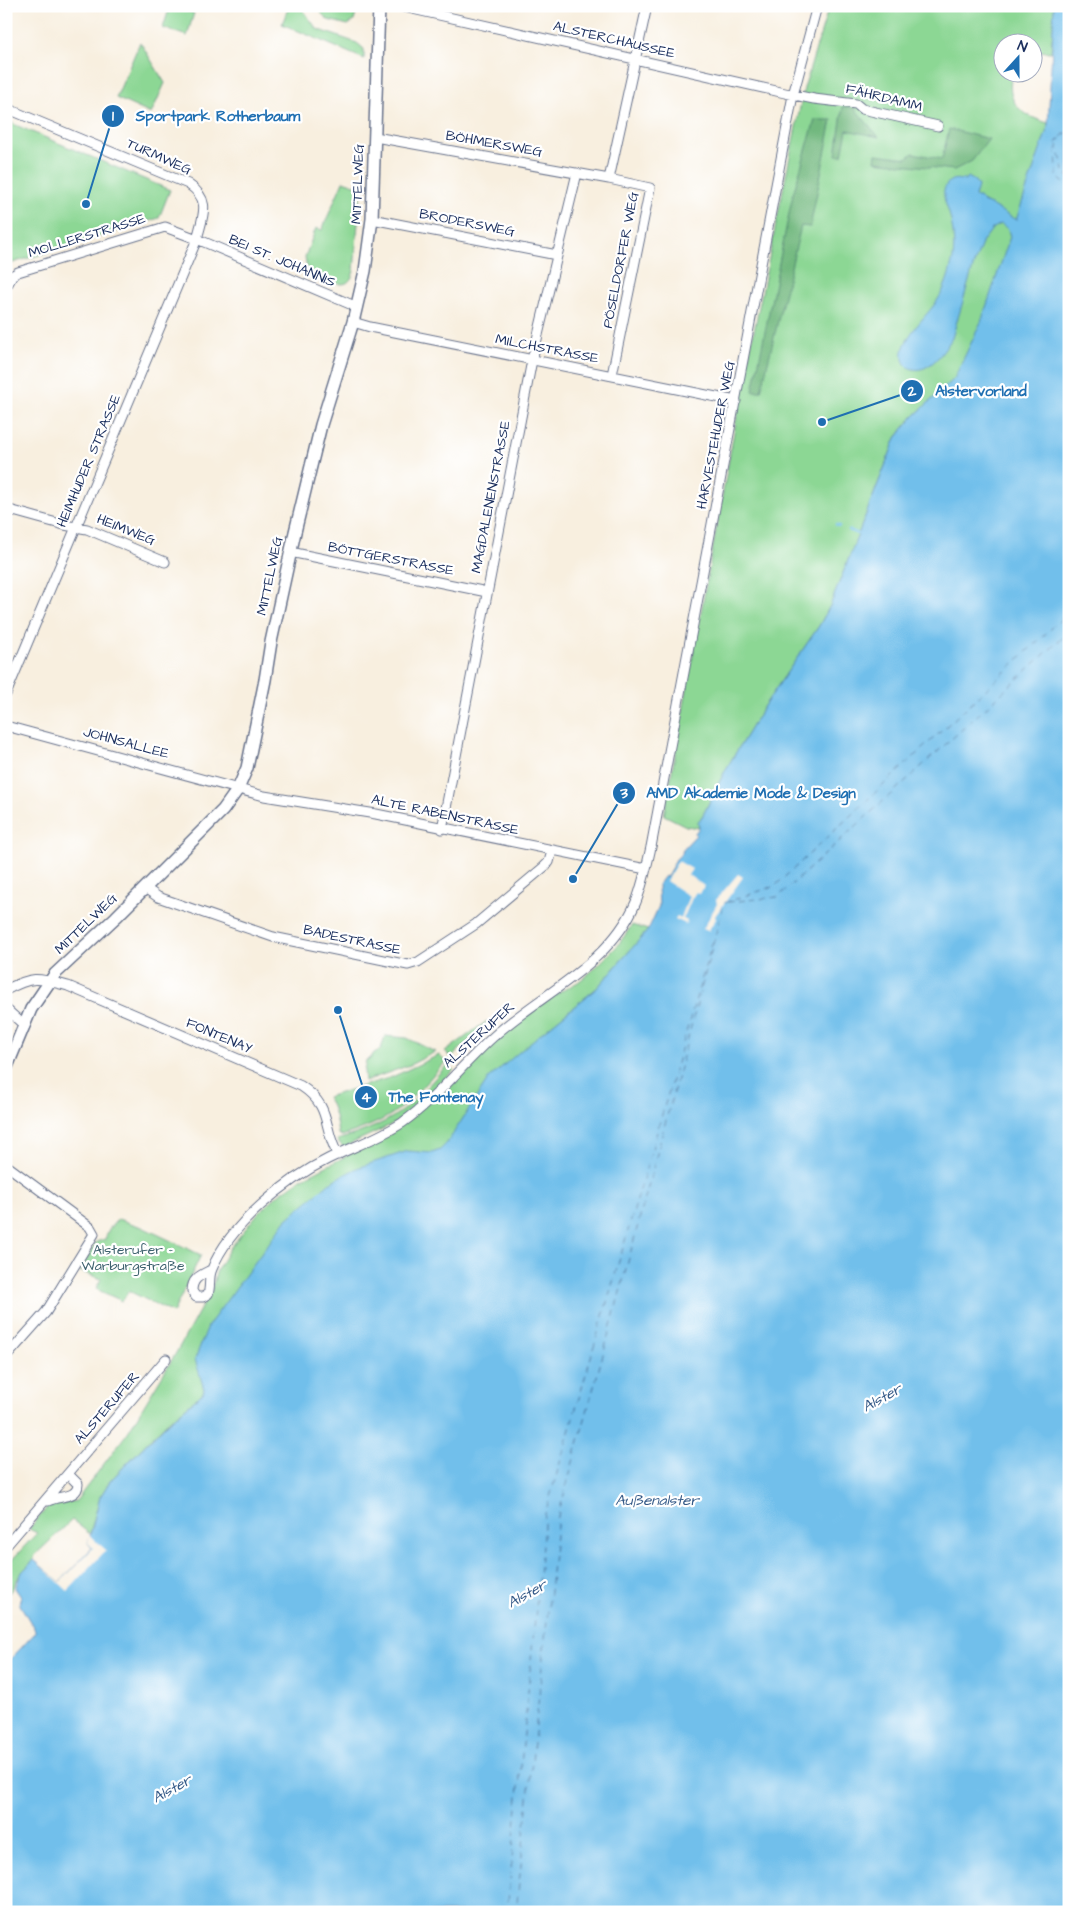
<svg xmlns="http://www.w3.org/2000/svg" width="1075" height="1918" font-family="'Architects Daughter',sans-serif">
	<rect width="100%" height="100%" fill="#fff"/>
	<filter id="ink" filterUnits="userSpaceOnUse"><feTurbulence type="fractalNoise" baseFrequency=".02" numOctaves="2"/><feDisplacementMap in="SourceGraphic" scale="10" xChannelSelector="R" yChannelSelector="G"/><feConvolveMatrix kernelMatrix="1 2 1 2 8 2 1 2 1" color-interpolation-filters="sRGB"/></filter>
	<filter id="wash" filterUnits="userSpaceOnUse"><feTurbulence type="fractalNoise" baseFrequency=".0096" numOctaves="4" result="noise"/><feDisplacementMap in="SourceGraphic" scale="20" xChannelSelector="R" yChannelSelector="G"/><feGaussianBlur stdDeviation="1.12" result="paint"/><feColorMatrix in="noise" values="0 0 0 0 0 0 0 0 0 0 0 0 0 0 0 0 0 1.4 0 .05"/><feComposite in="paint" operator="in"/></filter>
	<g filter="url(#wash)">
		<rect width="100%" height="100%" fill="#f8efdf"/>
		<path fill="#8cd794" stroke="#548379" d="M170 6 194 13 187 36 163 28Z
			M289 6H300L317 29 357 43 364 49V59L282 24Z
			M314 6H358L354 21 348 25 328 20Z
			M829 6H1055L1051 52 1033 51 1032 42H1002V72L1012 73C1005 103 1021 115 1048 123V127L976 372C944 391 917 407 896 438L830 606 819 626 762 709 759 716 755 721 726 769 703 815 698 822 699 828 686 826 664 815 740 399 804 88Z
			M140 42 165 83 151 114 116 98Z
			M6 121 170 190 159 218 6 265Z
			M343 181 361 187 354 271C353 274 352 279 348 282 340 289 315 275 307 269L305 257 316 228 322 230Z
			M632 925 648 930 597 988 539 1035 440 1151 432 1153 408 1152 201 1378 204 1389 203 1393 166 1423 110 1481 100 1497 90 1534 72 1520 35 1555C33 1563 27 1566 22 1572 16 1580 14 1588 6 1596V1566L37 1533 29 1529 50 1504 76 1501 128 1432 176 1353 212 1288 217 1270 230 1248 259 1212 279 1194 301 1179 390 1134 522 1017 558 993 578 982 592 971 618 945Z
			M487 1021 488 1022 451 1058 445 1052Z
			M385 1036 407 1038 435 1052 410 1065 365 1081 364 1071 366 1060 370 1059 374 1053 381 1049Z
			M439 1055 446 1062C428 1079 413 1100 392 1114 377 1124 359 1130 342 1136L338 1134C336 1120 335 1110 327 1097L392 1077Z
			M448 1064 454 1070 419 1104 395 1123 346 1146 343 1147 337 1140C363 1132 389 1123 410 1104 424 1092 435 1077 448 1064Z
			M118 1219 142 1227 201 1255 173 1313 129 1291 122 1301 96 1289 101 1279 80 1271 96 1242 105 1239 109 1229Z"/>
		<path fill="#71b87e" stroke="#46746e" d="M843 106 854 108 879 137 847 130 842 155H836Z
			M815 120H832L810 227 801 226 761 391H753L793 194Z
			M949 129 989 139 972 161 954 170 875 161 876 154 907 158 913 153 942 159Z"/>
		<path fill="#71bfeb" stroke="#4677a4" d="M1054 6H1069V1912H6V1664L35 1633V1630L19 1603 21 1597 15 1588 22 1572 34 1560 60 1582 92 1548 88 1543 100 1497 110 1481 166 1424 203 1393 204 1389 195 1359 208 1326 286 1220 329 1183 357 1168 408 1151 432 1153 440 1150 447 1143 489 1078 539 1035 597 988 648 930 659 906 658 885 665 876 667 877 676 859 683 852 682 850 696 835 695 833 699 828 698 822 703 815 726 769 755 721 759 716 762 709 819 626 830 606 896 438 913 417 954 379 981 322 1010 237 1008 229 1001 224 992 229 983 241 974 264 952 338C945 350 930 373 913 369 908 368 904 364 903 359 899 340 927 316 937 301 945 289 950 273 953 258 955 244 953 227 949 213 947 207 944 200 944 195 943 190 946 184 950 181 955 178 959 180 965 180L968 177 975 181 978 186 975 197H979L983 202 991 205 1016 220 1048 127Z"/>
		<path fill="#f8efdf" d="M678 861 692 869 688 875 704 886 700 894 696 892 692 898 683 919 687 921 686 924 675 919 677 916 681 918 689 896 666 881Z
			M738 874 743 877 715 916 716 919 708 931 703 929 717 904 716 900Z
			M89 1535 106 1550 68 1591 38 1563 60 1582 93 1548 88 1543Z"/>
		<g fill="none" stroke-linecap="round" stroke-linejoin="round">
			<path stroke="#71bfeb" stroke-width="2.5" d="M836 525 839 526
				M849 530 858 534"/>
			<path stroke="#355a88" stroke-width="1" stroke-dasharray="6 5" stroke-linecap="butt" d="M1069 132 1056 142 1057 177 1069 187
				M1061 137 1069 129
				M1057 144 1065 174 1069 176
				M728 902 778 897 1069 632
				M6 1911 9 1912
				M507 1912 545 1514 714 937
				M516 1912 558 1516 612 1322 724 903 775 886 1069 612"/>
		</g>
	</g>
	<g filter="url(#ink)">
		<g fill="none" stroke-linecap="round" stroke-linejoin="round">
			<g stroke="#68728b" stroke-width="11">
				<path id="minor" d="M399 6 785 93 814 99 856 104 862 109 938 126
					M6 108 188 184C212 200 203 215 197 239L6 694
					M375 137 609 179
					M372 219 557 255
					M6 287 13 275 18 272 165 227 197 239 357 307
					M353 322 370 327 736 401
					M612 375 650 188 609 179 647 6
					M6 509 64 525 87 529 165 562
					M290 552 487 592
					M6 726 264 796 376 814 646 869
					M442 829 532 360 577 173
					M145 888 158 897 273 937 408 965 418 962 476 924 544 867 549 862 552 851
					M6 990C33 975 39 978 68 986L301 1086C333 1107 322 1127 338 1155
					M6 1009 25 1026
					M6 1165 90 1227 94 1234 46 1312 6 1357
					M211 1270C201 1275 192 1278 192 1291L196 1297H203L208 1294C211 1286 208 1277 212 1269 229 1225 287 1179 328 1159 352 1147 379 1138 402 1123 436 1099 462 1065 493 1037 541 993 609 966 636 902 643 884 647 865 651 847L793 95 817 6
					M48 1501C59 1495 78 1499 78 1484L69 1475
					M6 1546 166 1359"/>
			</g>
			<g stroke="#68728b" stroke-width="14">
				<path id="tertiary" d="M6 1069 31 1009 55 974 116 917 223 810 238 789 247 768 265 680 271 642 295 532 321 425 353 322 365 271 372 219 379 6"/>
			</g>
			<use href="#minor" stroke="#fff" stroke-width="9"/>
			<use href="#tertiary" stroke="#fff" stroke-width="11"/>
		</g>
	</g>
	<g text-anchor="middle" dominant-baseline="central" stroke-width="4.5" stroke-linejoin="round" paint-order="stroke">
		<g font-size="14" fill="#1b2f5e" stroke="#fff">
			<text transform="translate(614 40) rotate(13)">ALSTERCHAUSSEE</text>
			<text transform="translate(884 98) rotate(14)">FÄHRDAMM</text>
			<text transform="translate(494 144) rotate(10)">BÖHMERSWEG</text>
			<text transform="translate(159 157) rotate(24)">TURMWEG</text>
			<text transform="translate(358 184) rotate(-88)">MITTELWEG</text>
			<text transform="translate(467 223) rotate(11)">BRODERSWEG</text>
			<text transform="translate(87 236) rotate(-17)">MOLLERSTRASSE</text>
			<text transform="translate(621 260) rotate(-79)">PÖSELDORFER WEG</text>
			<text transform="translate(282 261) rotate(23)">BEI ST. JOHANNIS</text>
			<text transform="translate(547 349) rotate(11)">MILCHSTRASSE</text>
			<text transform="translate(716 435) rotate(-79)">HARVESTEHUDER WEG</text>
			<text transform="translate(89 461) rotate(-67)">HEIMHUDER STRASSE</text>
			<text transform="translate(491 497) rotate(-79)">MAGDALENENSTRASSE</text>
			<text transform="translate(126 530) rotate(22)">HEIMWEG</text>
			<text transform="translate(391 559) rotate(11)">BÖTTGERSTRASSE</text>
			<text transform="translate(270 576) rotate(-78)">MITTELWEG</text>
			<text transform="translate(126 743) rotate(15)">JOHNSALLEE</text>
			<text transform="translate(445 815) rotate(12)">ALTE RABENSTRASSE</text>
			<text transform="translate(86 924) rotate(-44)">MITTELWEG</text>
			<text transform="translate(352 940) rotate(12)">BADESTRASSE</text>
			<text transform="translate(479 1035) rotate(-42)">ALSTERUFER</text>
			<text transform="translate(219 1036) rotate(23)">FONTENAY</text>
			<text transform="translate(107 1408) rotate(-49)">ALSTERUFER</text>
		</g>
		<g font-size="14" fill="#3d616e" stroke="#fff">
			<text x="133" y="1250">Alsterufer -<tspan x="133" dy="16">Warburgstraße</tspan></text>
		</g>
		<g font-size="15" font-style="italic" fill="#355a88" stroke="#fff">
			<text transform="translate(882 1398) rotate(-29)">Alster</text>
			<text x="657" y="1500">Außenalster</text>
			<text transform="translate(527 1594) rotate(-29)">Alster</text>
			<text transform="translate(172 1789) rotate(-29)">Alster</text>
		</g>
	</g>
	<path fill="none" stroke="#1f6fb2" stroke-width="2" d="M86 204L113 116M822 422L912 391M573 879L624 793M338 1010L366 1097"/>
	<g fill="#1f6fb2" stroke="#fff" stroke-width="2">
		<circle cx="86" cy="204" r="5"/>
		<circle cx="822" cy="422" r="5"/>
		<circle cx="573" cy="879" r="5"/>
		<circle cx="338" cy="1010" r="5"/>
		<circle cx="113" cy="116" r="12"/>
		<circle cx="912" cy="391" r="12"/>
		<circle cx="624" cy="793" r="12"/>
		<circle cx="366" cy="1097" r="12"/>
	</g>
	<g font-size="15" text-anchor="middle" font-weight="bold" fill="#fff">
		<text x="113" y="121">1</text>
		<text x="912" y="396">2</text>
		<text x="624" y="798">3</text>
		<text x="366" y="1102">4</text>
	</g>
	<g font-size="15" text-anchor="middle" font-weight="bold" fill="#1f6fb2" stroke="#fff" stroke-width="4.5" stroke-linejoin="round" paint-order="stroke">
		<text x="218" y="121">Sportpark Rotherbaum</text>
		<text x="981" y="396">Alstervorland</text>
		<text x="751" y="798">AMD Akademie Mode &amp; Design</text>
		<text x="436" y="1102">The Fontenay</text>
	</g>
	<rect width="1075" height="1918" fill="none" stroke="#fff" stroke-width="25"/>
	<g transform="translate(1018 58) rotate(21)"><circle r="24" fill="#ffffff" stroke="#a4acbf"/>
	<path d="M0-4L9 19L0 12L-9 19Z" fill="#1f6fb2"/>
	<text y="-8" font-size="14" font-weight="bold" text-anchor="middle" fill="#1b2f5e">N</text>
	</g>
</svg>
